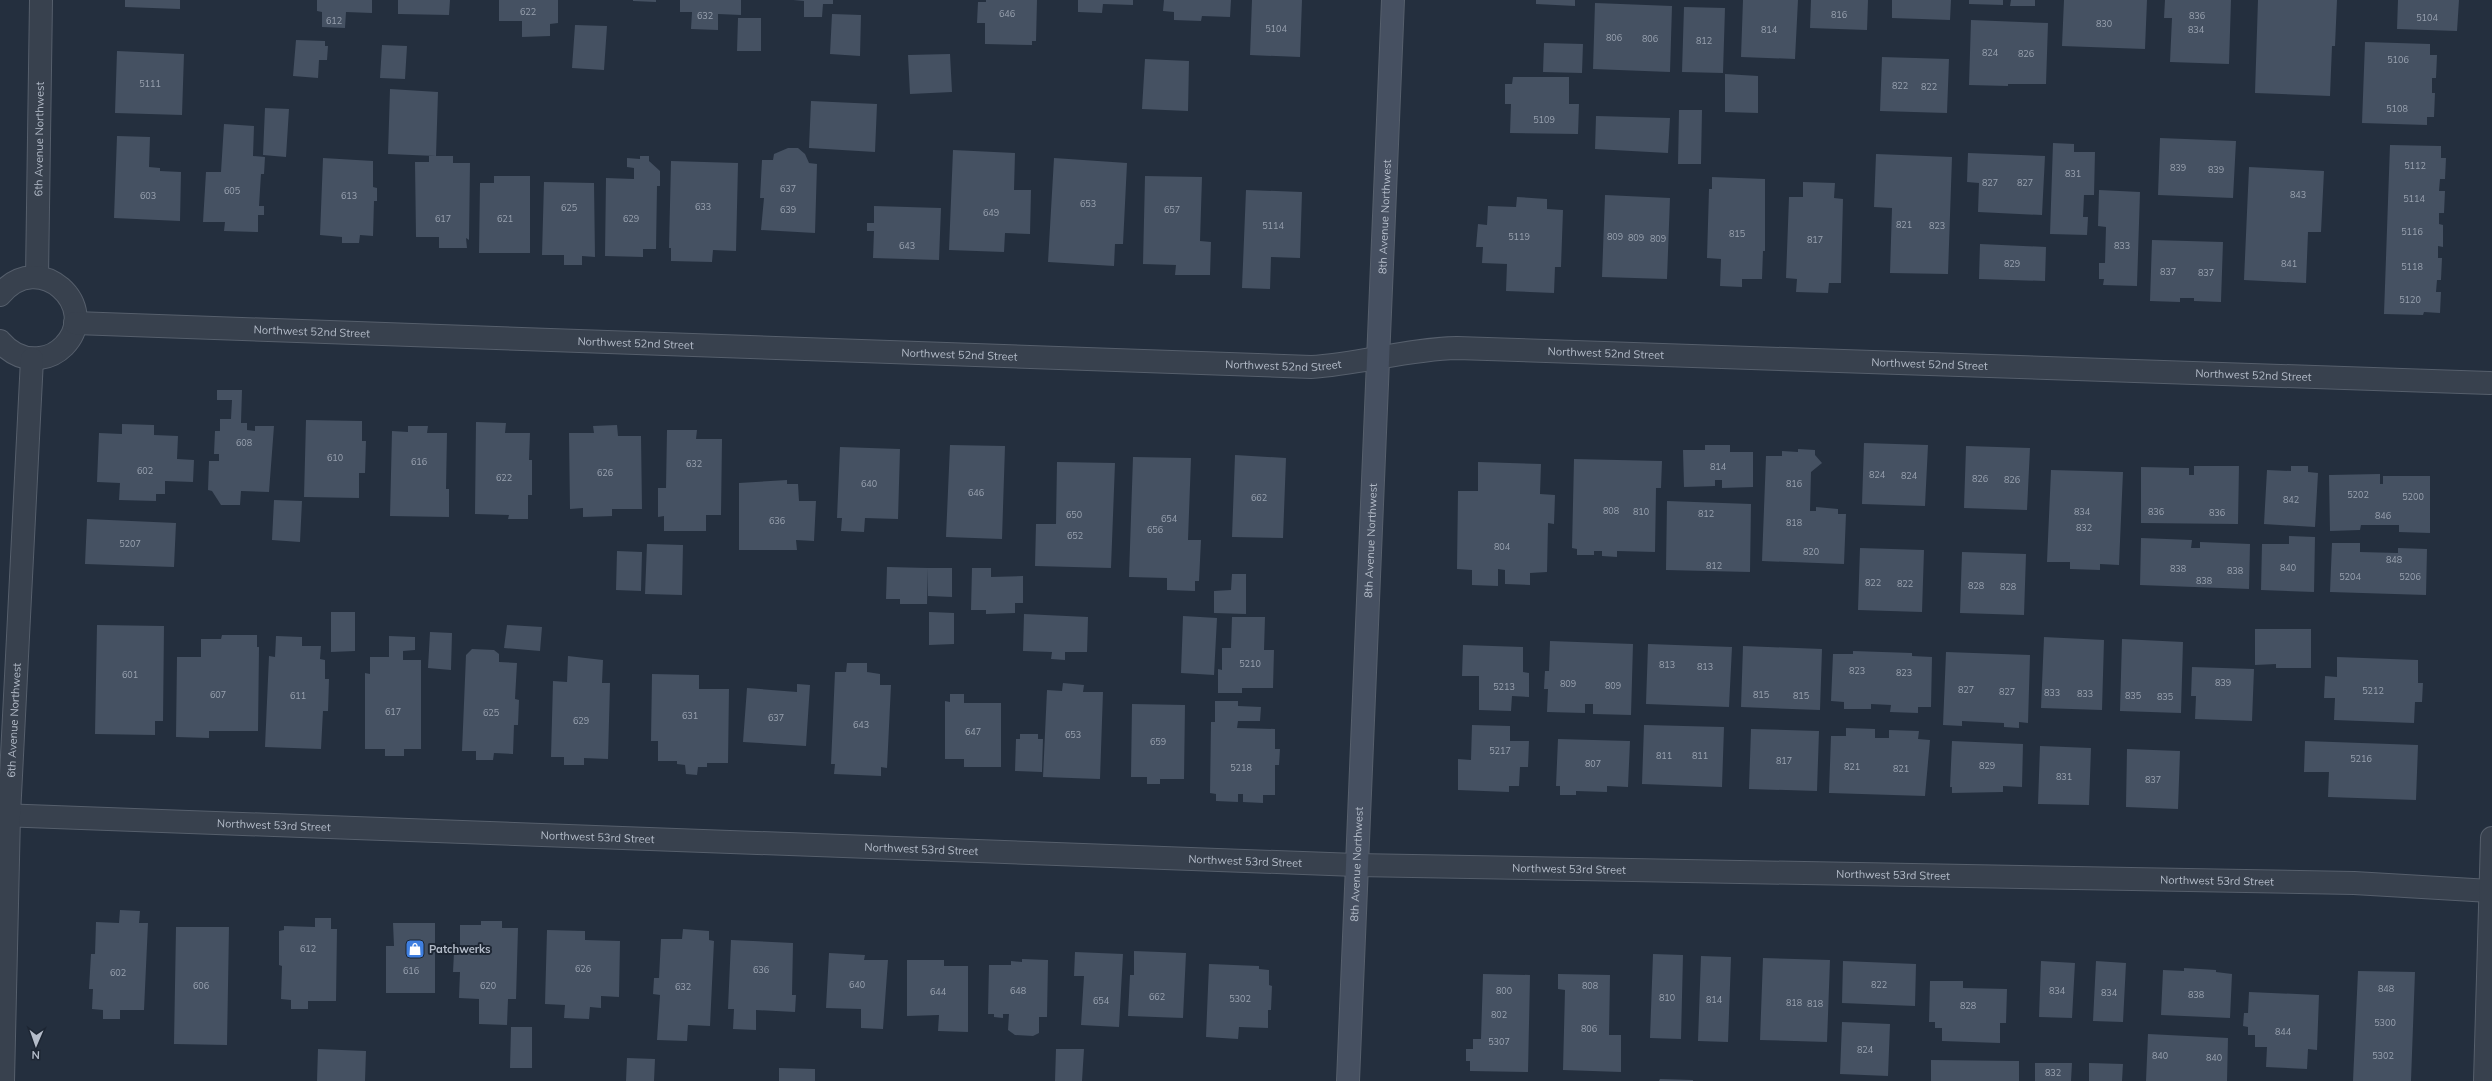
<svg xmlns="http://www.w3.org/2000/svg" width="2492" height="1081" font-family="Mulish,sans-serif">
	<rect width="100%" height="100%" fill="#242f3e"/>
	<path fill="#455162" d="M125 0H180V9L125 7Z
		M317 0H372V13L346 12 345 28 322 27V12L317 11Z
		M398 0H450L449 15 398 14Z
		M499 0H558V23L550 24V36L522 37V21H499Z
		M633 0H656V2L633 1Z
		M680 0H741V15L718 14V30L691 29 692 12H680Z
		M793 0H833V4H823L822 17H804V1Z
		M986 0H1037L1036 41H1032V45L985 44V23H977L978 2H986Z
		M1078 0H1133V5L1103 4 1102 13 1078 12Z
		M1164 0H1231L1230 17 1202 16 1201 21 1174 20V12L1163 11Z
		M1252 0H1302L1300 57 1250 55Z
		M1536 0H1575V6L1536 4Z
		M1743 0H1798L1795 59 1741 57Z
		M1811 0H1868L1867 30 1810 28Z
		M1892 0H1951L1950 20 1892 18Z
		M1969 0H2003V5L1969 4Z
		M2011 0H2035V6H2010Z
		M2064 0H2147L2145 49 2062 46Z
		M2165 0H2231L2229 64 2170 62 2172 18H2164Z
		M2258 0H2337L2335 46H2332L2330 96 2255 93Z
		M2398 0H2459L2457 31 2397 29Z
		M1595 3 1672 6 1670 72 1593 69Z
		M1684 7 1725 8 1723 73 1682 72Z
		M832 14 861 15 860 56 830 54Z
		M738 18H761V51H737Z
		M1971 20 2048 23 2046 84H2008V86L1969 85Z
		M575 25 607 26 604 70 572 68Z
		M296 40 325 41V46H328L327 60H319L318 78 293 76Z
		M2365 42 2430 44V55H2437L2436 78H2432V93H2435L2434 117H2427V125L2362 123Z
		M1544 43 1583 44 1582 73 1543 72Z
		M382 45 407 46 405 79 380 78Z
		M117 51 184 54 182 115 115 113Z
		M950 54 952 92 910 94 908 55Z
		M1882 57 1949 59 1947 113 1880 111Z
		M1145 59 1189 61 1188 111 1142 109Z
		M1725 74 1758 76V113L1725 112Z
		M1513 77H1569V104H1579L1578 134 1510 133 1511 104H1505V84H1512Z
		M390 89 438 92 436 156 388 154Z
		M811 101 877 104 875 152 809 148Z
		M265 108 289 109 286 157 263 155Z
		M1679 110H1702L1701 164H1678Z
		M1596 116 1670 118 1668 153 1595 149Z
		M224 124 254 126 253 156 265 157 264 174H261L259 206H264V215H258V232L224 231 225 222H203L206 172H221Z
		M117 136 150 137 149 167 160 168V171L181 172 180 221 114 218Z
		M2160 138 2236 141 2233 198 2158 195Z
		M2053 143 2074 144V152H2095L2094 195H2084L2083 217H2088L2087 235 2050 234Z
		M2390 145 2441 146V158H2446L2445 179H2440L2439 191H2445L2444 213H2439V224L2443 225V247L2438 246V258H2442L2441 280H2437L2436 292H2441L2440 313 2424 312 2423 315 2384 314Z
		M788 148H798L805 154 809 163 817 164 815 233 761 230 764 198H760L762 160H773L774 154Z
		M953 150 1015 153 1014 190H1031L1030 234 1005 233 1004 252 949 250Z
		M1968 153 2045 156 2042 215 1978 212 1979 183 1967 182Z
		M1876 154 1952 157 1948 274 1890 273 1892 208 1874 207Z
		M429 156H453V163H470L469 240 466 238 467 248H439V237H416L415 162H429Z
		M640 156H649V161L660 171V186H657L656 249H643V257L605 256 606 178 634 179V168L627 167V158L640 159Z
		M323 158 373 161V187L377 188V201H374L373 236 360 235 359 243H342V237L320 235Z
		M1054 158 1127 163 1123 244H1115L1114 266 1048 262Z
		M671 161 738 163 736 251 713 250 712 262 671 261V248H669Z
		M2249 167 2324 171 2321 232H2308L2306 283 2244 280Z
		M494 176H530V253H479L480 183H494Z
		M1145 176 1202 177 1200 241 1211 242 1210 275H1175L1176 265 1143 264Z
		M1712 177 1765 179V251H1763L1762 279H1742V287L1720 286 1721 259 1707 258 1709 189H1712Z
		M544 182 594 183 595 257 582 256V265H564V255H542Z
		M1803 182 1835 183 1834 198 1843 199 1841 283H1829L1828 293 1796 292 1797 279 1786 278 1789 197H1803Z
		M1246 190 1302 192 1300 258 1271 257 1270 289 1242 288Z
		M2099 190 2140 192 2137 286 2103 285 2104 279H2099V263H2105L2106 227 2098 226Z
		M1605 195 1670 198 1667 279 1602 277Z
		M1517 197 1547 199V209L1563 210 1561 267H1555L1554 293 1506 291 1507 264 1482 263 1483 247H1476L1478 224 1487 225 1488 206 1516 207Z
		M874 206 941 208 939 260 873 258 874 231H867V223H874Z
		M2152 240 2223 242 2221 302 2194 301V298H2180V302L2150 301Z
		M1980 244 2046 247 2045 281 1979 279Z
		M217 390H242L241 423H247V430L255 431V426H274L269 492 241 491 240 505H221L212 491 208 490 209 461H219V454H214L215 431H220V419H231L232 400H217Z
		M306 420 362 421V441H366L365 473H359V498L304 497Z
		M476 422 506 423 505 433H530L529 460H532V495H528V519H508L509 515 475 514Z
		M122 424 154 425V435L178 436 177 459 194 460 193 482 165 481V494H156V501L119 500 120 483 97 482 99 433 122 434Z
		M617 425 618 436H641L642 509H612V516L583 517V508L570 509 569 433H594L593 426Z
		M408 426H428L427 433H447L446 489H449V517L390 516 392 431 408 432Z
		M667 430H697L696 439H722L721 515H706V531H664V516L658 517V488H666Z
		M1864 443 1928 445 1925 506 1862 504Z
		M950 445 1005 446 1002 539 946 537Z
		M1705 445H1730V452H1753V487L1722 488V480H1715V486L1684 487 1683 450H1705Z
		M1966 446 2030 448 2027 510 1964 508Z
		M840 447 900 449 898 519 865 518 864 532 841 531 842 518H837Z
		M1798 449 1815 450V455L1822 463 1811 472 1810 511H1816V507L1838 509V514H1846L1844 564 1762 561 1766 456H1782V451L1798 452Z
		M1235 455 1286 458 1283 538 1232 537Z
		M1133 457 1191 458 1188 540H1201L1199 581H1195V591L1167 590V578L1129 577Z
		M1574 459 1662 461 1661 488H1656L1655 552 1617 551V557L1602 556V551H1594V555H1577V549L1572 548Z
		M1057 462 1115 463 1111 568 1035 566 1036 524H1056Z
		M1478 462 1541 464 1540 494 1555 495 1554 524 1548 523 1547 572 1530 573V585L1505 584V570L1498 569V586L1472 585V570L1457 569 1458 491H1478Z
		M2194 466H2239L2238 524 2141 523V467L2189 468V475H2194Z
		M2291 466H2308V472L2318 473 2315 527 2264 524 2267 470 2291 471Z
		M2051 470 2123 472 2119 565 2100 564V570L2070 569V562H2047Z
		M2380 474V484H2383V476H2430V533L2399 532V525H2361L2360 530 2330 531 2329 475Z
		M787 480V484H798L799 501H816L814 541 796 540 797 550H739V483Z
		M274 500 302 501 300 542 272 540Z
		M1667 501 1751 504 1750 572 1666 570Z
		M87 519 176 523 174 567 85 564Z
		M2289 536 2315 537 2314 592 2261 590 2262 544H2289Z
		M2141 538 2192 540 2191 548H2200V542L2250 544 2249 589 2140 585Z
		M2332 543H2360V552L2398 553V548L2427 549 2426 595 2330 592Z
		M647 544 683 545 682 595 645 594Z
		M1860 548 1924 550 1922 612 1858 610Z
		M617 551 642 552 641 591 616 590Z
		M1962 552 2026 554 2024 615 1960 613Z
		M887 567 928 568 927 604H900V599H886Z
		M928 568H952V597L928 596Z
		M972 568H991V577L1023 576V603H1015V613L986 614V610H971Z
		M1232 574H1246V614L1214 613V591L1231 590Z
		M331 612H355V651L331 652Z
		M929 612 954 613V644L929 645Z
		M1024 614 1088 617 1087 652H1065V660L1051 659 1052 652 1023 651Z
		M1183 616 1217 618 1214 675 1181 673Z
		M1232 617H1265L1264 650H1274L1273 688H1242V693H1218V669L1222 670V648H1231Z
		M97 625 164 626 163 721H155V735L95 734Z
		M507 625 542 627 540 651 504 648Z
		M2255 629H2311V668H2276V664L2255 665Z
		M430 632 452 633 451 670 428 668Z
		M222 635H257V647H259L258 731H209V738L176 737 177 657H201V639H221Z
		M276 636 302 637V646H321L320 659 325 660V679H329L328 711H323L321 749 265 747 269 656 275 657Z
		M389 636 415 637V650L403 651V660H421V749H404V756H385V749H365V673L370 674V657H389Z
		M2044 637 2104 640 2102 710 2041 708Z
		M2122 639 2183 642 2181 713 2120 711Z
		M1550 641 1633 644 1631 715 1593 714V704H1585V713L1547 712 1548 689H1544L1545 671H1549Z
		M1648 644 1732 647 1729 707 1646 704Z
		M1463 645 1523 647V672L1529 673V697L1512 696 1511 711 1479 710V676H1462Z
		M1743 646 1822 649 1820 710 1741 707Z
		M472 649 494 650 499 654V662L517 663 515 699 519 700 518 725H514L513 754 494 753 493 760H476V751H462L466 655Z
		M1853 651 1912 653V656L1932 657 1931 707H1918V713L1890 712 1891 705 1871 704V709H1844V702L1831 701 1833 654H1853Z
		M1946 652 2030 655 2028 723 2019 722V728L2004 727V723L1962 721V726L1943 725Z
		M568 656 603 660 602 683H610L608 759 584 758V765H564V757H551L553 681 567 682Z
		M2337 657 2418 660V683H2423L2422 702H2415L2414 723 2334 720 2335 698H2324L2325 676 2337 677Z
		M847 663H867V672L880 674V685H891L887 768 881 767V776L834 774 835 764H831L835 672H846Z
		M2192 667 2254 669 2252 721 2195 719 2196 696H2191Z
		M652 674 699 675V689H729L728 763H707V767H698L697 775 686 774 685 765 677 764V761H658V741H651Z
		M1063 683 1084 685 1083 692H1103L1100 779 1043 777 1047 690 1062 691Z
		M797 684 810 685 806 746 743 742 747 688 797 692Z
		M950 694H964V703H1001V767H964V759H945V701L950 702Z
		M1215 701H1238V706L1261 707 1260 721H1238L1237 728 1275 729V749H1280L1279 765H1275V795H1263V803L1243 802V794H1238V802L1216 801V794L1210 793 1211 722H1215Z
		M1132 704 1185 705 1184 779H1160V784H1147V777H1131Z
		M1472 725 1510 726V741H1529L1528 767H1520L1519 786H1509V792L1458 790V759L1471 760Z
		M1644 725 1724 727 1722 787 1642 784Z
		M1846 728 1875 729V738H1889V730L1919 731 1918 739 1930 740 1925 796 1829 793 1831 736H1846Z
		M1751 729 1819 731 1817 791 1749 789Z
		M1020 734H1038V739H1043L1042 772 1015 771 1016 739H1020Z
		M1558 739 1630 741 1628 787 1607 786V792L1576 791V795H1560V786H1556Z
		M1952 741 2023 744 2022 787 2003 786V792L1952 793V787H1950Z
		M2305 741 2418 745 2416 800 2328 797 2329 772H2304Z
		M2040 746 2091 748 2089 805 2038 804Z
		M2127 749 2180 751 2178 809 2126 807Z
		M120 910 140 911 139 923H148L144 1010H120V1019H103V1010L92 1009 93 989H89L91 954H95L96 922 119 923Z
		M315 918H331V929H337L336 1001H308V1009H291V1000L281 999 282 966 279 965V931L284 930V926L315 927Z
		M481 921H502V928H518L516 999H508L507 1025 479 1024V999L459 998 460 972H453L454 952H460V925H481Z
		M393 923H435V993H386V946H394Z
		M176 927H229L227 1045 174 1044Z
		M683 929 709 931V940L714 941 710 1026 688 1025 687 1041 657 1040 660 995 653 994 654 978H659L661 939H682Z
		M547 930 585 931V940L620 941 619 997 601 996V1008L590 1007 589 1019 564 1018 565 1005 545 1004Z
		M731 940 793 943 792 995H796L795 1012 756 1010V1030L733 1029 734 1009H728Z
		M1134 951 1186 953 1183 1018 1128 1016 1130 975H1134Z
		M1075 952 1123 954 1119 1027 1081 1025 1084 976H1074Z
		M829 953 865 955 864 960H888L883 1029 861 1028V1009L826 1008Z
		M1653 954 1683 955 1681 1039 1650 1038Z
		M1701 956 1731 957 1728 1042 1698 1041Z
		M1763 958 1830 960 1827 1042 1760 1040Z
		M1022 959 1048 960 1047 1017H1039V1033L1033 1036 1015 1035 1008 1030 1009 1014H1003V1018L994 1017V1014H988L989 965H1011V961L1022 962Z
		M907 960H944V966H968V1032L938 1031 939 1015 907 1016Z
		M1843 961 1916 964 1915 1006 1842 1003Z
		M2041 961 2075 963 2072 1018 2039 1017Z
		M2096 961 2126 963 2123 1022 2093 1021Z
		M1209 964 1259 966V969L1269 970V985L1272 986 1271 1010H1268V1028L1239 1027 1238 1039 1206 1037Z
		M2184 968 2216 970V972L2232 974 2230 1018 2161 1015 2163 970 2184 971Z
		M2358 971 2415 972 2411 1081H2353Z
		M1483 974 1530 975 1528 1072 1470 1071V1061H1466V1049H1473V1039H1481Z
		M1558 974 1610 975 1609 1035H1621V1072L1563 1070 1565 990 1558 989Z
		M1930 981H1963V988L2007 989 2006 1023H2000V1043L1942 1041V1028H1935V1022H1929Z
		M2249 992 2319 995 2317 1050 2308 1049 2307 1069 2266 1067 2267 1047H2255V1035H2248V1027L2243 1026 2244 1013H2248Z
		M1842 1022 1890 1024 1888 1076 1840 1074Z
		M511 1027H532V1068H510Z
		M2148 1034 2228 1038 2227 1081H2146Z
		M318 1049 366 1051 365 1081H317Z
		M1056 1049H1084L1082 1081H1055Z
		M627 1058 655 1059 654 1081H626Z
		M1931 1060 2019 1061V1081H1931Z
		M2035 1063H2072L2071 1081H2035Z
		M2089 1063 2123 1064 2122 1081H2089Z
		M779 1068 815 1069V1081H779Z
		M1660 1079 1693 1080V1081H1659Z"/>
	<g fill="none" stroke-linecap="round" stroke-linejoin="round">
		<g stroke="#565f6c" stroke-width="24">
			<g id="minor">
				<path id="s1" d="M37 277 41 0"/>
				<path d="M0 295C39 247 102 307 64 346 58 352 50 357 40 358 24 360 11 354 0 341"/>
				<path id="s2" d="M75 323 1311 367C1360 364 1408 349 1457 348L2490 383"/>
				<path id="s3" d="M0 815 1356 865 2354 883 2490 891"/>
				<path id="s4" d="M3 1081 9 815 32 359"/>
				<path d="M2485 1081 2492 838"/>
			</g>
		</g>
		<g stroke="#565f6c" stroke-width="24">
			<g id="secondary">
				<path id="s5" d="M1348 1081C1361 721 1380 360 1393 0"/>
			</g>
		</g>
		<use href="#minor" stroke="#38414e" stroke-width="22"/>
		<use href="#secondary" stroke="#465061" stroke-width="22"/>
	</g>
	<defs>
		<g id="shop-square" transform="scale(1)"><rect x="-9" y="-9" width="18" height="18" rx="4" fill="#3f7fe0" stroke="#1d2633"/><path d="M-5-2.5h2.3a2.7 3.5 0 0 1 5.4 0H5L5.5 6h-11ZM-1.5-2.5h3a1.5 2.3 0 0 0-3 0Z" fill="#fff"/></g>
	</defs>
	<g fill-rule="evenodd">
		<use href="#shop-square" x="415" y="949"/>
	</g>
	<g text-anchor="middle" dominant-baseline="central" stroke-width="4" stroke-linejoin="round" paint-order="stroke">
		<g font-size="9" fill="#98a1af">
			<text x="528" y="11">622</text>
			<text x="1007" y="13">646</text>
			<text x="1839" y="14">816</text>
			<text x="705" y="15">632</text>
			<text x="2197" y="15">836</text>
			<text x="2427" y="17">5104</text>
			<text x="334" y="20">612</text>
			<text x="2104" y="23">830</text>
			<text x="1276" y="28">5104</text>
			<text x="1769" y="29">814</text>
			<text x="2196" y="29">834</text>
			<text x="1614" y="37">806</text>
			<text x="1650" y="38">806</text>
			<text x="1704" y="40">812</text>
			<text x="1990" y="52">824</text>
			<text x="2026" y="53">826</text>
			<text x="2398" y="59">5106</text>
			<text x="150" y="83">5111</text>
			<text x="1900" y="85">822</text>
			<text x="1929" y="86">822</text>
			<text x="2397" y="108">5108</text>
			<text x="1544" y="119">5109</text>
			<text x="2415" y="165">5112</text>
			<text x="2178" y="167">839</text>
			<text x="2216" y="169">839</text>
			<text x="2073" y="173">831</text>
			<text x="1990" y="182">827</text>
			<text x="2025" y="182">827</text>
			<text x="788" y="188">637</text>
			<text x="232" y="190">605</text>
			<text x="2298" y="194">843</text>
			<text x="148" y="195">603</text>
			<text x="349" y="195">613</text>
			<text x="2414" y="198">5114</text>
			<text x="1088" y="203">653</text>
			<text x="703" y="206">633</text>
			<text x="569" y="207">625</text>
			<text x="788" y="209">639</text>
			<text x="1172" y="209">657</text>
			<text x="991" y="212">649</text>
			<text x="443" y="218">617</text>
			<text x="505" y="218">621</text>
			<text x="631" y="218">629</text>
			<text x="1904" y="224">821</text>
			<text x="1273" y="225">5114</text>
			<text x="1937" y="225">823</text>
			<text x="2412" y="231">5116</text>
			<text x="1737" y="233">815</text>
			<text x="1519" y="236">5119</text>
			<text x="1615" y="236">809</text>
			<text x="1636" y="237">809</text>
			<text x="1658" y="238">809</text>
			<text x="1815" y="239">817</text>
			<text x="907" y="245">643</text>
			<text x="2122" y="245">833</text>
			<text x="2012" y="263">829</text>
			<text x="2289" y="263">841</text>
			<text x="2412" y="266">5118</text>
			<text x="2168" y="271">837</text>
			<text x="2206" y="272">837</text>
			<text x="2410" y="299">5120</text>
			<text x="244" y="442">608</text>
			<text x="335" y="457">610</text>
			<text x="419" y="461">616</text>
			<text x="694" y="463">632</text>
			<text x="1718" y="466">814</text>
			<text x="145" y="470">602</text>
			<text x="605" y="472">626</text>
			<text x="1877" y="474">824</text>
			<text x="1909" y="475">824</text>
			<text x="504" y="477">622</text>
			<text x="1980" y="478">826</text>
			<text x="2012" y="479">826</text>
			<text x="869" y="483">640</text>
			<text x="1794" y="483">816</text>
			<text x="976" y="492">646</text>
			<text x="2358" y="494">5202</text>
			<text x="2413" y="496">5200</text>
			<text x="1259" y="497">662</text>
			<text x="2291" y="499">842</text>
			<text x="1611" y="510">808</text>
			<text x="1641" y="511">810</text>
			<text x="2082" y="511">834</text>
			<text x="2156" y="511">836</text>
			<text x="2217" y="512">836</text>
			<text x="1706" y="513">812</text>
			<text x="1074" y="514">650</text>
			<text x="2383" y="515">846</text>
			<text x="1169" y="518">654</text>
			<text x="777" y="520">636</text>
			<text x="1794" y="522">818</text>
			<text x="2084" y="527">832</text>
			<text x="1155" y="529">656</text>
			<text x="1075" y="535">652</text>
			<text x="130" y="543">5207</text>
			<text x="1502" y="546">804</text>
			<text x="1811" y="551">820</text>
			<text x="2394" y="559">848</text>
			<text x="1714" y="565">812</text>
			<text x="2288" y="567">840</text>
			<text x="2178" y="568">838</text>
			<text x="2235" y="570">838</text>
			<text x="2350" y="576">5204</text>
			<text x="2410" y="576">5206</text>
			<text x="2204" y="580">838</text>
			<text x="1873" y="582">822</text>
			<text x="1905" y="583">822</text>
			<text x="1976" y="585">828</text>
			<text x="2008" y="586">828</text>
			<text x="1250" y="663">5210</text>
			<text x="1667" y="664">813</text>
			<text x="1705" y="666">813</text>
			<text x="1857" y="670">823</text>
			<text x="1904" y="672">823</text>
			<text x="130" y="674">601</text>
			<text x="2223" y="682">839</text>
			<text x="1568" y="683">809</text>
			<text x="1613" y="685">809</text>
			<text x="1504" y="686">5213</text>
			<text x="1966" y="689">827</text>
			<text x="2373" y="690">5212</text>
			<text x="2007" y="691">827</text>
			<text x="2052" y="692">833</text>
			<text x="2085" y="693">833</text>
			<text x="218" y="694">607</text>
			<text x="1761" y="694">815</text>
			<text x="298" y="695">611</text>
			<text x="1801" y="695">815</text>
			<text x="2133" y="695">835</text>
			<text x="2165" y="696">835</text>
			<text x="393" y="711">617</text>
			<text x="491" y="712">625</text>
			<text x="690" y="715">631</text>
			<text x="776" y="717">637</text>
			<text x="581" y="720">629</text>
			<text x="861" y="724">643</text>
			<text x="973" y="731">647</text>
			<text x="1073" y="734">653</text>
			<text x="1158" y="741">659</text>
			<text x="1500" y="750">5217</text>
			<text x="1664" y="755">811</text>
			<text x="1700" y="755">811</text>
			<text x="2361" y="758">5216</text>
			<text x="1784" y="760">817</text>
			<text x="1593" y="763">807</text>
			<text x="1987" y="765">829</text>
			<text x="1852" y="766">821</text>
			<text x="1241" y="767">5218</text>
			<text x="1901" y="768">821</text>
			<text x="2064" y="776">831</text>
			<text x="2153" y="779">837</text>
			<text x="308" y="948">612</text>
			<text x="583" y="968">626</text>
			<text x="761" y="969">636</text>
			<text x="411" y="970">616</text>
			<text x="118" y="972">602</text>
			<text x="857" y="984">640</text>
			<text x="1879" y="984">822</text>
			<text x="201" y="985">606</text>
			<text x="488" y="985">620</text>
			<text x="1590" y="985">808</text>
			<text x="683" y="986">632</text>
			<text x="2386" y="988">848</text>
			<text x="1018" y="990">648</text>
			<text x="1504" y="990">800</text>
			<text x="2057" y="990">834</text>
			<text x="938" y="991">644</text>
			<text x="2109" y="992">834</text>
			<text x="2196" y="994">838</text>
			<text x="1157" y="996">662</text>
			<text x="1667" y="997">810</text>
			<text x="1240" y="998">5302</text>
			<text x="1714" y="999">814</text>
			<text x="1101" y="1000">654</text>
			<text x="1794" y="1002">818</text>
			<text x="1815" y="1003">818</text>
			<text x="1968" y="1005">828</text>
			<text x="1499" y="1014">802</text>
			<text x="2385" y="1022">5300</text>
			<text x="1589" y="1028">806</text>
			<text x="2283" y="1031">844</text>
			<text x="1499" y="1041">5307</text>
			<text x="1865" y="1049">824</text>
			<text x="2160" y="1055">840</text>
			<text x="2383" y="1055">5302</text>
			<text x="2214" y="1057">840</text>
			<text x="2053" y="1072">832</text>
		</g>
		<g font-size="11" fill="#b4bcc9" stroke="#1d2633">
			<text stroke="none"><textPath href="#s1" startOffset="138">6th Avenue Northwest</textPath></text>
			<text stroke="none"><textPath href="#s5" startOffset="865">8th Avenue Northwest</textPath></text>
			<text stroke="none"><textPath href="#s2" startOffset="237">Northwest 52nd Street</textPath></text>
			<text stroke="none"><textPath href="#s2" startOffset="561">Northwest 52nd Street</textPath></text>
			<text stroke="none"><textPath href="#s2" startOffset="1533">Northwest 52nd Street</textPath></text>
			<text stroke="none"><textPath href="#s2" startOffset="885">Northwest 52nd Street</textPath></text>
			<text stroke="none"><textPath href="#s2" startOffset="1209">Northwest 52nd Street</textPath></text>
			<text stroke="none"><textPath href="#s2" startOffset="1857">Northwest 52nd Street</textPath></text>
			<text stroke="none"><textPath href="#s2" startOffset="2181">Northwest 52nd Street</textPath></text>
			<text stroke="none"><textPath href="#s5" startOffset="541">8th Avenue Northwest</textPath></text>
			<text stroke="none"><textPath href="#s4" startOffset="361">6th Avenue Northwest</textPath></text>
			<text stroke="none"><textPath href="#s3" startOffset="274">Northwest 53rd Street</textPath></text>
			<text stroke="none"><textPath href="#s3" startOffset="598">Northwest 53rd Street</textPath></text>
			<text stroke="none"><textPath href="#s3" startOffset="922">Northwest 53rd Street</textPath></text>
			<text stroke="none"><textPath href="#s3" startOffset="1246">Northwest 53rd Street</textPath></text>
			<text stroke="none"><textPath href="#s5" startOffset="217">8th Avenue Northwest</textPath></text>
			<text stroke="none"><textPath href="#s3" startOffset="1570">Northwest 53rd Street</textPath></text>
			<text stroke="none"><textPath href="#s3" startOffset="1894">Northwest 53rd Street</textPath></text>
			<text stroke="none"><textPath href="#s3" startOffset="2218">Northwest 53rd Street</textPath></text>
		</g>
		<g font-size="11" font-weight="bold" fill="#b4bcc9" stroke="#1d2633" text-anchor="start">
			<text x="429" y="949">Patchwerks</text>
		</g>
	</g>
	<g transform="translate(36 1045) rotate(182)" stroke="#1d2633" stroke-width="3" paint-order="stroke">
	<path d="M0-3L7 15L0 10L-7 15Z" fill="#b4bcc9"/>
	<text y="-6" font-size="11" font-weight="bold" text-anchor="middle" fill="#b4bcc9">N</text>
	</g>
</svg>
